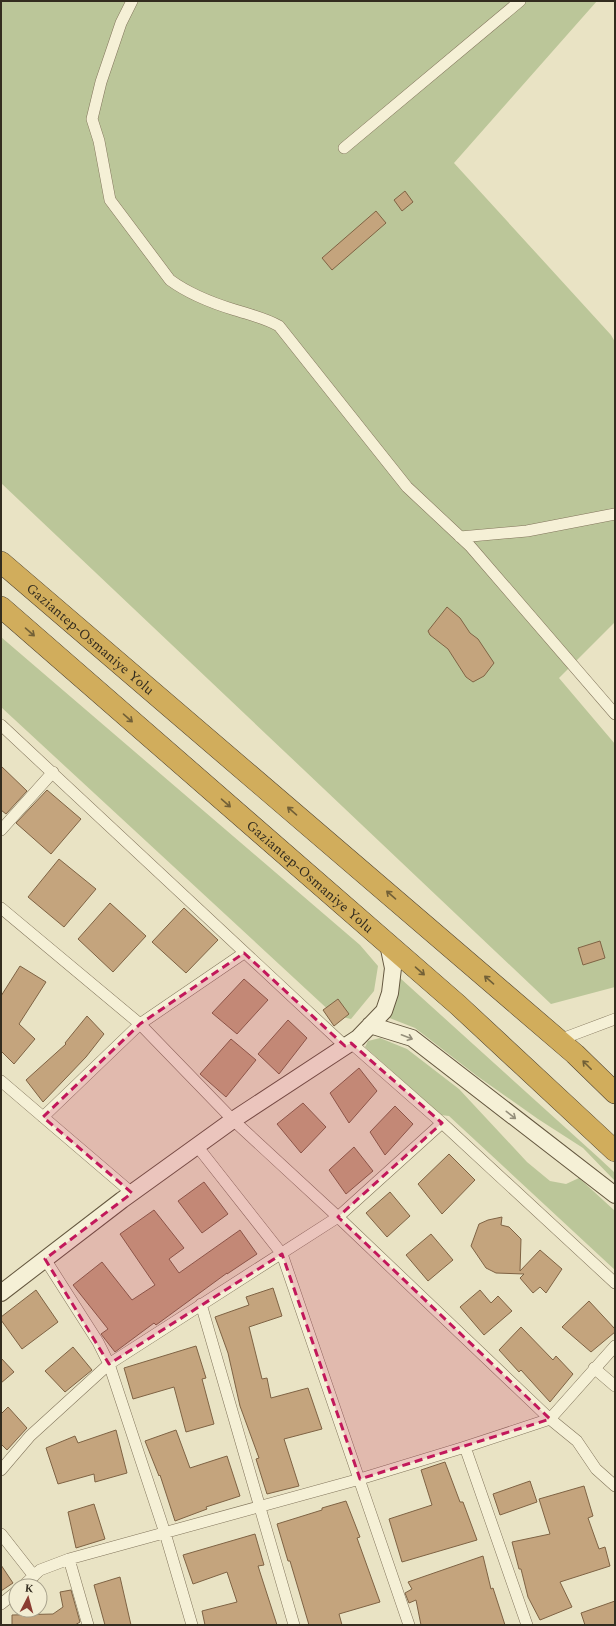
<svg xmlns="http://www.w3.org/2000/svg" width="616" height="1626" font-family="Spectral,serif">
	<rect width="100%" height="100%" fill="#e9e3c4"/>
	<path fill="#bbc699" d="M1 1H597L454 163 611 335 615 342V622L559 678 615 744V987L551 1004 1 483Z
		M1 637 360 945 378 966 374 991 351 1019 334 1015 1 707Z
		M400 978 599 1158 615 1173V1181L583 1148 538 1119 477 1076 415 1028 387 1017Z
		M380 1038 407 1049 459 1089 527 1162 550 1181 566 1184 579 1178 615 1211V1270L449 1116 441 1115 365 1047 368 1041Z"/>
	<path fill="#c4a47d" stroke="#7f6344" d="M405 191 413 202 402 211 394 200Z
		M376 211 386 223 332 270 322 258Z
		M447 607 460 618 470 633 478 639 494 663 484 676 473 682 466 677 448 649 430 635 428 631Z
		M1 766 27 791 6 814 1 810Z
		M47 790 81 819 51 854 16 823Z
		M59 859 96 889 64 927 28 897Z
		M110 903 146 936 113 972 78 939Z
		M184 908 218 940 186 973 152 942Z
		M600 941 605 958 583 965 578 948Z
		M20 966 46 982 19 1024 35 1039 14 1064 1 1051V996Z
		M244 979 268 1000 237 1034 212 1013Z
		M338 999 349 1014 334 1026 323 1010Z
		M87 1016 104 1034 86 1057 43 1102 26 1080 66 1044 65 1043Z
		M288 1020 307 1038 279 1074 258 1054Z
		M231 1039 256 1060 226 1097 200 1074Z
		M359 1068 377 1091 349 1123 330 1093Z
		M303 1103 326 1127 301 1153 277 1124Z
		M395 1106 413 1124 385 1155 370 1132Z
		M354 1147 373 1171 346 1194 329 1170Z
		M449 1154 475 1180 442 1214 418 1184Z
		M204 1182 228 1214 202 1233 178 1201Z
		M390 1192 410 1216 387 1237 366 1213Z
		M154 1210 184 1248 169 1259 179 1273 240 1230 257 1254 227 1274V1273L156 1325 154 1323 115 1352 101 1334 108 1329 73 1285 102 1262 132 1300 155 1285 120 1234Z
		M502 1217 501 1225 509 1227 521 1239 520 1271 540 1250 562 1269 546 1293 540 1287 533 1293 520 1278 524 1274 496 1273 486 1268 471 1246 479 1224 488 1220Z
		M431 1234 453 1260 428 1281 406 1255Z
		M273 1288 282 1316 249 1327 262 1379 267 1378 271 1398 308 1388 322 1429 284 1439 299 1486 267 1494 256 1459 259 1458 240 1406 228 1353 215 1317 249 1305 246 1297Z
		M36 1290 58 1322 22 1349 1 1320V1317Z
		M480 1290 491 1303 498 1296 512 1311 484 1335 460 1307Z
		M589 1301 615 1329V1332L591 1352 562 1327Z
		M521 1327 553 1360 556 1356 573 1374 550 1402 521 1370 519 1372 499 1350Z
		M196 1346 206 1378 202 1379 214 1424 186 1432 174 1387 133 1399 124 1368Z
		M73 1347 92 1370 65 1392 45 1371Z
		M1 1358 14 1372 1 1383Z
		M8 1407 27 1428 7 1450 1 1444V1414Z
		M116 1430 127 1473 95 1482 94 1474 58 1484 46 1448 75 1436 78 1443Z
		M176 1430 190 1468 227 1456 240 1496 206 1507 207 1509 175 1521 160 1475 159 1476 145 1441Z
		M445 1462 460 1502H463L477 1540 402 1562 389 1519 432 1505 421 1470Z
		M530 1481 537 1502 500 1515 493 1494Z
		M584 1486 593 1516 588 1518 599 1549 605 1547 610 1566 560 1582 572 1607 540 1620 528 1597 521 1569H519L512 1542 550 1534 539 1499Z
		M346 1501 360 1537 357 1538 380 1602 339 1614 342 1625H309L290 1561H288L277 1524 322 1510V1508Z
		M94 1504 105 1539 76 1548 68 1512Z
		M255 1534 264 1565 258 1566 277 1625H205L202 1611 237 1602 227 1572 193 1584 183 1555Z
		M483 1556 491 1589 493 1588 505 1625H421L416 1600 409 1603 405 1593 412 1589 408 1582Z
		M1 1565 13 1583 1 1591Z
		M120 1577 131 1625H105L94 1585Z
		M71 1590 80 1622 75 1625H12V1615L53 1614 63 1607 60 1592Z
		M615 1601V1625H585L581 1613Z"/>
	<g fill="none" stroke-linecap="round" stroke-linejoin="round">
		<g stroke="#82755c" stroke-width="12">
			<path id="street" d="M132 1 121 23 101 82 92 119 99 141 110 200 170 280C189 294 212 303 235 310 251 315 265 318 279 326L407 487 470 546 615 714
				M344 148 520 1
				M460 537 527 531 615 514
				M1 725 345 1046
				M1 830 53 772
				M1 908 140 1024 233 1120 338 1217 550 1419 577 1441 596 1469 615 1486
				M559 1040 615 1019
				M351 1043 442 1123 615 1283
				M1 1081 132 1193
				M43 1117 140 1024 244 953
				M197 1146 282 1254 409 1625
				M45 1259 98 1342 109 1364 165 1533 192 1625
				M201 1304 294 1625
				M594 1368 615 1386
				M465 1447 527 1625
				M1 1470 30 1436 109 1364 338 1217 442 1123
				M1 1534 34 1576
				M69 1559 88 1625
				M23 1586 40 1570 69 1559 360 1479 465 1447 550 1419 615 1346
				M1 1604 16 1592"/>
		</g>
		<g stroke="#64573f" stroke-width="18">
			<path id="secondary" d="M370 1025 412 1038 615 1195
				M1 1293 122 1200 233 1120 358 1038 384 1011 390 993 393 968 388 944"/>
		</g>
		<g stroke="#504330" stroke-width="22">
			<g id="highway">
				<path id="s1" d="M1 562 575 1054 615 1093"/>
				<path id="s2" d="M1 607 458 1005 615 1151"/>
			</g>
		</g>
		<use href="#street" stroke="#f5f0d6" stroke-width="11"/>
		<use href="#secondary" stroke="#f5f0d6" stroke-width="16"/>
		<use href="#highway" stroke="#d1ad5c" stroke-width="21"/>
	</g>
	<defs><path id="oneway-shaft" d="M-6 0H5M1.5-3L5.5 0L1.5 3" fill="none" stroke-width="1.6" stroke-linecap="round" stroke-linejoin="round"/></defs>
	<g stroke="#726037">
		<use href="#oneway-shaft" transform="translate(30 632) rotate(41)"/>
		<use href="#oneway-shaft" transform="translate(128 718) rotate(41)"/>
		<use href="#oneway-shaft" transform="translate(226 803) rotate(41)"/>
		<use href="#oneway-shaft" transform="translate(292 811) rotate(-139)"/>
		<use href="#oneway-shaft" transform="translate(391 895) rotate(-139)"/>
		<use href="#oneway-shaft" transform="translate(420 971) rotate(41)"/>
		<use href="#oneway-shaft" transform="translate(489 980) rotate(-139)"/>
		<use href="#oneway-shaft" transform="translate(587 1065) rotate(-135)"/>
	</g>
	<g stroke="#948e7a">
		<use href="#oneway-shaft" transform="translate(407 1037) rotate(21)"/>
		<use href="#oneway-shaft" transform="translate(511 1115) rotate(38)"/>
	</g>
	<path fill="#c2185b" fill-opacity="0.2" stroke="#c2185b" stroke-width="3" stroke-dasharray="8 5" stroke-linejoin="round" d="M244 953 345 1046 351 1043 442 1123 338 1217 550 1419 360 1479 282 1254 109 1364 45 1259 132 1193 43 1117 140 1024Z"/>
	<g text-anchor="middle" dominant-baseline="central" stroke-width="3" stroke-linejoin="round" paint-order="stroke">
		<g font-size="14" fill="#332c1f" stroke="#f2edd3">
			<text stroke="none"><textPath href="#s1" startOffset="118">Gaziantep-Osmaniye Yolu</textPath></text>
			<text stroke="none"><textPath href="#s2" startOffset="410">Gaziantep-Osmaniye Yolu</textPath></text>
		</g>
	</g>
	<rect width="616" height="1626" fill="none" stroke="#332c1f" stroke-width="4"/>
	<g transform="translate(28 1598) rotate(6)"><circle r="19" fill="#f2edd3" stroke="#a6a08b"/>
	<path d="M0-3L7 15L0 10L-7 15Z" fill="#8b3d32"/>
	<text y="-6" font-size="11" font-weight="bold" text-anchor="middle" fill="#332c1f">K</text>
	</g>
</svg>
